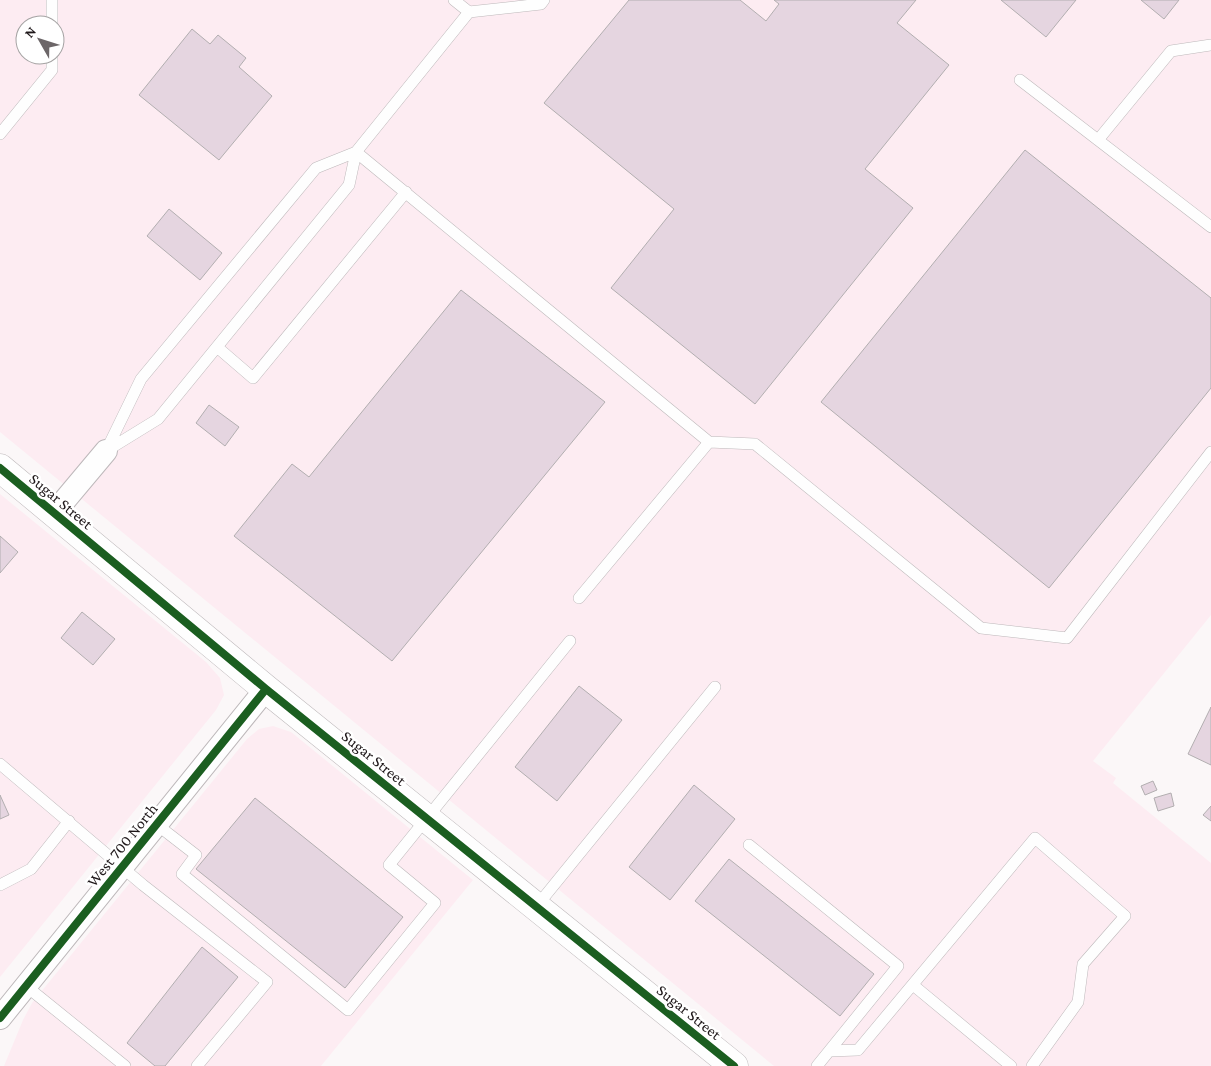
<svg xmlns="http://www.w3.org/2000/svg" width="1211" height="1066" font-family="'Crimson Pro',serif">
	<rect width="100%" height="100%" fill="#fbf7f8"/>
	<path fill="#fdecf2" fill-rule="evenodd" d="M0 0H1211V615L1093 761 1116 778 1113 783 1211 863V1066H774L0 432ZM25 25H55V55H25Z
		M0 494 206 662 220 678 224 695 216 710 0 977Z
		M273 726 291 732 473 880 321 1066H4L23 1020 32 1003 247 739 259 729Z"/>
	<path fill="#e5d5e0" stroke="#b2aeb0" d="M629 0H740L766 21 779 4 774 0H916L897 23 949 65 865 169 913 208 755 404 611 288 674 209 544 103Z
		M1001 0H1076L1046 37Z
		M1141 0H1179L1164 19Z
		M192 29 210 44 218 35 246 58 239 67 272 96 219 160 139 95Z
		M1025 150 1211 298V388L1049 588 821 402Z
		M169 209 222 253 200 280 147 236Z
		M461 290 605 402 392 661 234 536 292 464 309 477Z
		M209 405 239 427 225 446 196 423Z
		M0 536 18 552 0 573Z
		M82 612 115 639 93 665 61 638Z
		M579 686 622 720 557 801 515 767Z
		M1211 707V765L1188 754Z
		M1153 781 1157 790 1145 795 1141 786Z
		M694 785 735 819 670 900 629 867Z
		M1171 793 1174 806 1158 811 1154 798Z
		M0 795 9 815 0 819Z
		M255 798 403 917 345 988 196 869Z
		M1211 806V821L1203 815Z
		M729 859 874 974 840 1016 695 901Z
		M202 947 238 977 165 1066H155L127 1043Z"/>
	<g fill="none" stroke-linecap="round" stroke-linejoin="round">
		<g stroke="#bdb8ba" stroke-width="12">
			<path id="lane" d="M469 12 541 4 544 0
				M52 25V0
				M1020 80 1211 227
				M0 134 52 70V55
				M1098 140 1171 51 1211 45
				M356 152 709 442 755 444 981 628 1067 638 1211 452
				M217 347 253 378 406 192
				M106 451 158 419 349 185 356 152 469 12 454 0
				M106 451 141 379 316 168 356 152
				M579 598 709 442
				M0 764 143 885 267 982 197 1066
				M156 824 196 855 182 874 348 1010 435 903 389 865 570 641
				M749 845 898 966 817 1066
				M0 885 31 869 69 821
				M536 907 715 687
				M913 985 1011 1066
				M26 986 125 1066
				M829 1051 858 1050 1035 838 1125 916 1083 964 1078 1002 1032 1066"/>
		</g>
		<g stroke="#bdb8ba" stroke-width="24">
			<path id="street" d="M54 513 106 451
				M0 1018 266 689"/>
		</g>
		<g stroke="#bdb8ba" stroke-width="29">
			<path id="secondary" d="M0 468 266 689 734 1066"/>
		</g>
		<use href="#lane" stroke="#fefefe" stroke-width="11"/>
		<use href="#street" stroke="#fefefe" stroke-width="22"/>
		<use href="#secondary" stroke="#fefefe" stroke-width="28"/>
		<g stroke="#fff" stroke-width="11">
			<path id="cycleway" d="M0 468 266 689 734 1066
				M0 1018 266 689"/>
		</g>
		<use href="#cycleway" stroke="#1b5e20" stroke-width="8"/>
	</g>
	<g text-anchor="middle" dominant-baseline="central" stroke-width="5" stroke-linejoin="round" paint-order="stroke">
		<g font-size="16" fill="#1f181a" stroke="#fff">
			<text transform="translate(61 501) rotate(40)">Sugar Street</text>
			<text transform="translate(374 758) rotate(39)">Sugar Street</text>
			<text transform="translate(122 845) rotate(-51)">West 700 North</text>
			<text transform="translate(689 1012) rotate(39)">Sugar Street</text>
		</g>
	</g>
	<g transform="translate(40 40) rotate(309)"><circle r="24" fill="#ffffff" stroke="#a5a3a3"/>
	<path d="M0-4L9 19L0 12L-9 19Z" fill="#6c6668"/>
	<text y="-8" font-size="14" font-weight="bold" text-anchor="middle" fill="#1f181a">N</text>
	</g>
</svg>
